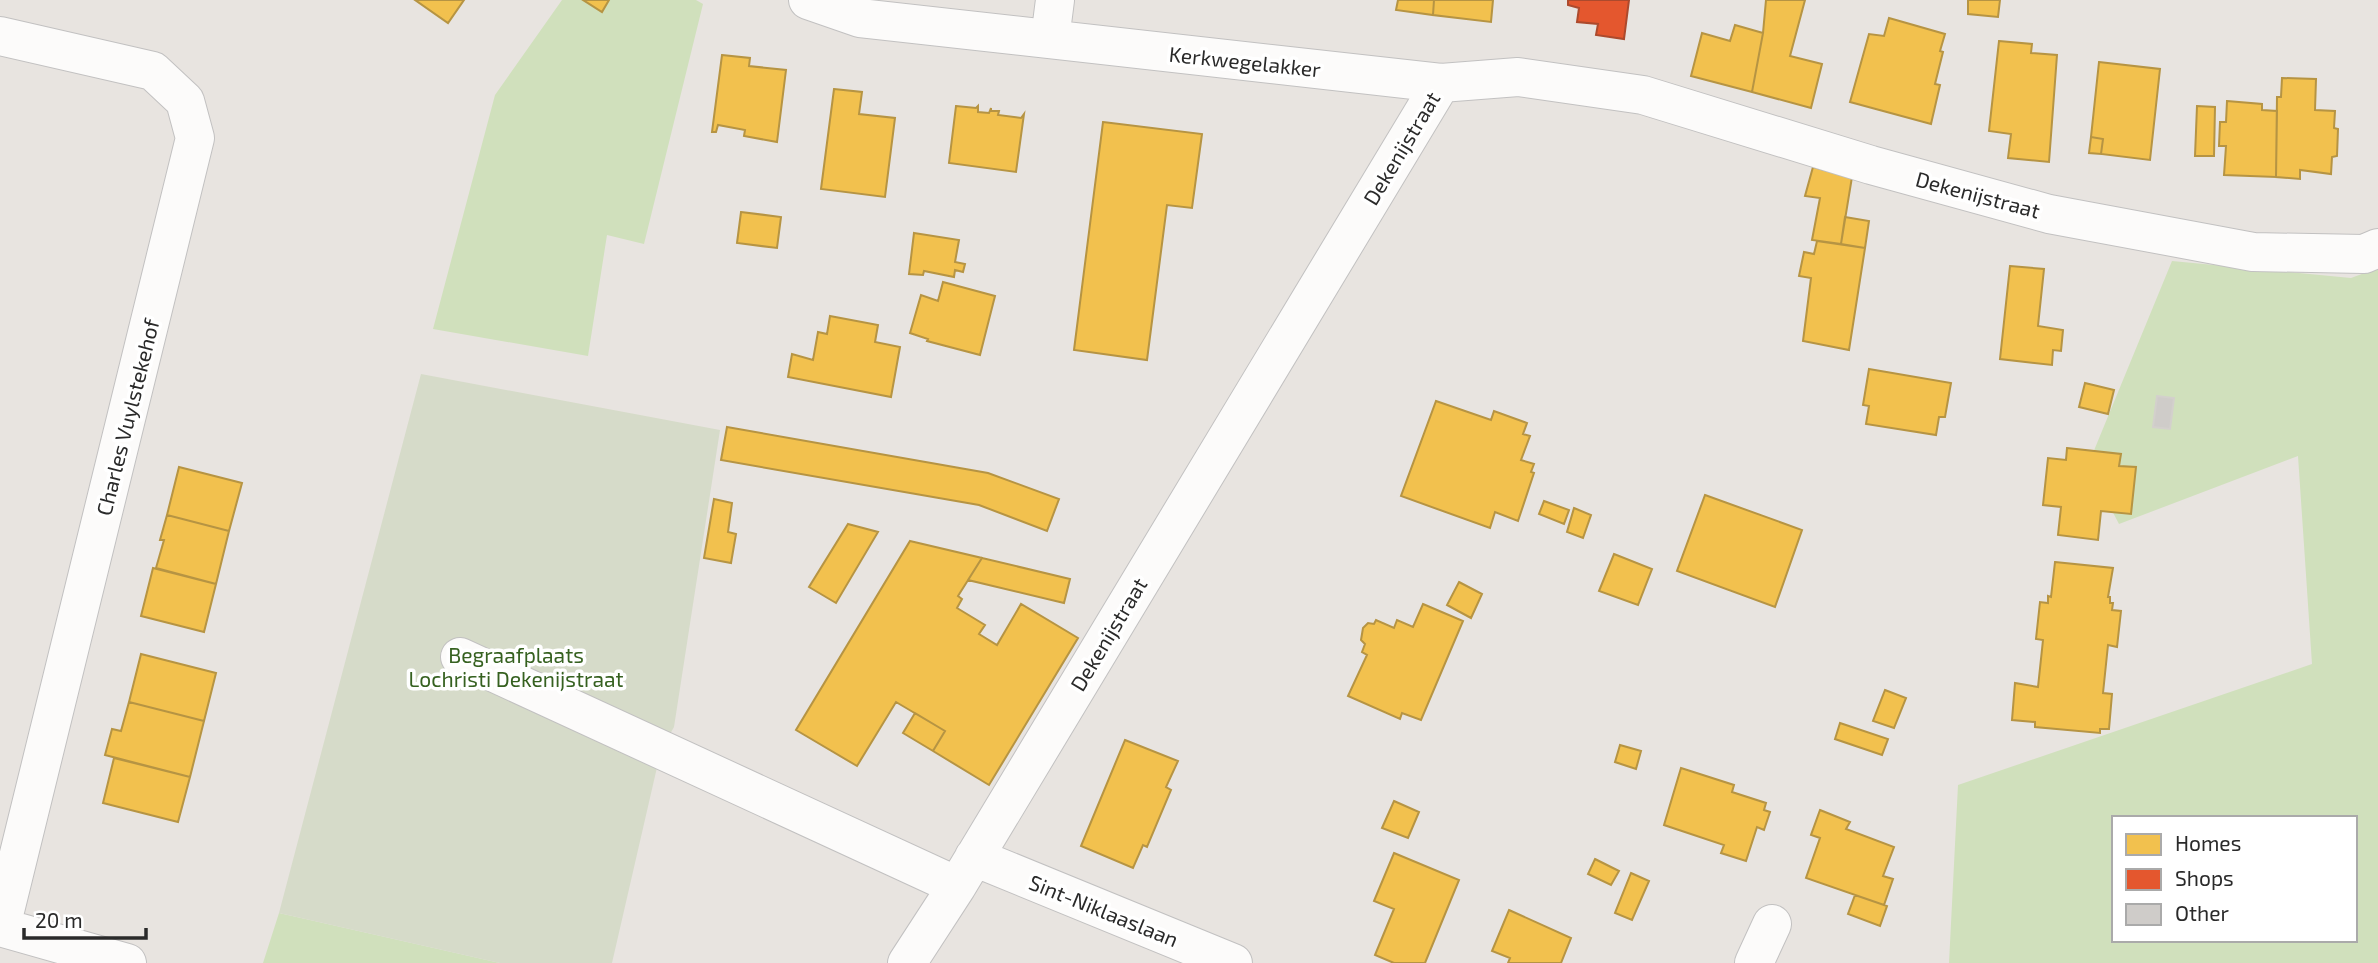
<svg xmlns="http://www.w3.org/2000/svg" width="2378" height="963" font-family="'Exo 2',sans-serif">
	<rect width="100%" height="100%" fill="#e8e4e0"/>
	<path fill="#d0e0bc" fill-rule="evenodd" d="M562 0H696L703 4 644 244 607 235 588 356 433 329 495 95Z
		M2172 261 2351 278 2378 268V963H1949L1958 785 2312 664 2298 456 2119 524 2088 465ZM2114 818H2355V940H2114Z
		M279 913 500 963H263Z"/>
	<path fill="#d6dbc9" d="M421 374 720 430 674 727 661 750 612 963H500L279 913Z"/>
	<path fill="#f2c14e" stroke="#b69443" stroke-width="2" d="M415 0H464L448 23Z
		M583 0H609L602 12Z
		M1398 0H1434L1433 15 1396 10Z
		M1434 0H1493L1491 22 1433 15Z
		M1766 0H1805L1790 56 1822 64 1811 108 1752 92 1763 33Z
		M1968 0H2000L1998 17 1968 14Z
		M1889 18 1945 34 1940 51 1943 52 1935 84 1940 85 1931 124 1850 102 1869 34 1884 36Z
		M1735 25 1763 33 1752 92 1691 76 1702 33 1730 41Z
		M1999 41 2032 44 2031 53 2057 55 2049 162 2008 158 2011 134 1989 131Z
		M722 55 750 58 749 66 786 70 777 142 744 136 745 130 718 125 716 132H712Z
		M2099 62 2160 69 2150 160 2101 154 2103 139 2091 137Z
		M2282 78 2316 79 2315 110 2335 111 2334 128 2338 129 2337 156 2332 157 2331 174 2300 170V179L2276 177 2277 97H2281Z
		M834 89 862 92 859 114 895 118 885 197 821 189Z
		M2227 101 2262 104V110L2277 111 2276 177 2224 175 2226 146H2219L2220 122H2226Z
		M956 106 976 108 978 106V112L989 113 991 108V111H999L998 115 1021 118 1024 114 1016 172 949 163Z
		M2197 106 2215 107 2214 156H2195Z
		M1103 122 1202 134 1192 208 1167 205 1147 360 1074 350Z
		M2091 137 2103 139 2101 154 2089 153Z
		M1813 167 1852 177 1841 244 1812 240 1820 198 1805 196Z
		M741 212 781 217 777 248 737 243Z
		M1845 217 1869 221 1865 248 1841 244Z
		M914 233 959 240 955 262 965 264 963 272 955 270 954 277 924 271 923 275 909 274Z
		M1817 241 1865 248 1849 350 1803 341 1811 278 1799 276 1804 252 1814 254Z
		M2010 266 2044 269 2038 326 2063 330 2061 351 2053 350 2052 365 2000 359Z
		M943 282 995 296 980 355 927 341 928 339 910 333 921 295 938 301Z
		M830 316 878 325 875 342 900 347 891 397 788 377 792 354 813 360 818 332 827 334Z
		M1869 369 1951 383 1945 417H1939L1936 435 1866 424 1869 406 1863 405Z
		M2085 383 2114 390 2108 414 2079 407Z
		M1436 401 1491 420 1494 411 1527 423 1523 434 1530 436 1521 460 1534 464 1531 472 1534 473 1518 521 1495 512 1490 528 1401 496Z
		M727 427 988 473 1059 499 1047 531 979 505 721 460Z
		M2067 448 2121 454 2119 466 2136 467 2131 514 2101 511 2098 540 2058 535 2061 507 2043 505 2048 458 2066 460Z
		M179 467 242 483 229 531 167 515Z
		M1705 495 1802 530 1775 607 1677 571Z
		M714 499 732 503 728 532 736 534 731 563 704 558Z
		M1544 501 1569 510 1564 524 1539 514Z
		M1574 508 1591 515 1583 538 1567 532Z
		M167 515 229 531 216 584 156 568 164 540H160Z
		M848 524 878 532 836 603 809 587Z
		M910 541 982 558 958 596 962 599 957 608 985 625 979 634 997 645 1021 604 1078 638 989 785 933 751 945 731 896 702 857 766 796 730Z
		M1614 554 1652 569 1638 605 1599 591Z
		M982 558 1070 579 1064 603 968 580Z
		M2055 562 2113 568 2108 597H2110V603H2113L2112 610 2121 611 2117 647 2108 645 2103 693 2112 694 2109 729H2100V733L2035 727V722L2012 720 2015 683 2038 687 2043 640 2036 639 2040 602 2048 603V596L2051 597Z
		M153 568 216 584 204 632 141 616Z
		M1459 582 1482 594 1471 618 1447 605Z
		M1423 604 1463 621 1421 720 1402 713 1400 719 1348 696 1367 655 1362 652 1365 644 1361 640 1363 628 1368 623 1374 624 1376 620 1394 628 1397 620 1413 627Z
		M141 654 216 673 204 721 129 702Z
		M1885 690 1906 698 1894 728 1873 721Z
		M129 702 204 721 190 777 105 755 112 729 121 731Z
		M915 713 945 731 933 751 903 733Z
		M1840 723 1888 739 1882 755 1835 739Z
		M1125 740 1178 761 1166 787 1171 790 1147 847 1143 845 1133 868 1081 846Z
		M1620 745 1641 751 1636 769 1615 762Z
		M114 758 190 777 178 822 103 803Z
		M1681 768 1734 785 1732 792 1766 803 1764 810 1770 812 1764 830 1757 827 1746 861 1721 853 1724 845 1664 825Z
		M1394 801 1419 812 1408 838 1382 828Z
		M1820 810 1850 822 1846 829 1894 847 1883 876 1893 879 1884 905 1806 878 1820 838 1811 835Z
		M1394 853 1459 880 1425 963H1394L1375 955 1394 909 1374 901Z
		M1595 859 1619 871 1611 885 1588 874Z
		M1631 873 1649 881 1632 920 1615 913Z
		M1855 895 1887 906 1880 926 1848 914Z
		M1509 910 1571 938 1561 963H1508L1510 958 1492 951Z"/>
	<path fill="#e4572e" stroke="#ac4a2d" stroke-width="2" d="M1568 0H1629L1624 39 1596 35 1598 24 1577 22 1579 8 1568 5Z"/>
	<path fill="#cfccc9" stroke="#d3d0cc" stroke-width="2" d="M2157 396 2174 398 2170 429 2153 427Z"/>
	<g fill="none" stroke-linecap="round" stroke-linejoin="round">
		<g stroke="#c2c1c1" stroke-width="40">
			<path id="minor" d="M808 0 860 18 1441 83 1518 77 1643 95 1871 165 2049 214 2253 252 2364 254 2378 248
				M0 36 153 71 185 101 195 138 1 927
				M1050 39 1055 0
				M460 657 957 886
				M974 857 1233 963
				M0 927 127 963
				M907 963 957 886 1441 83
				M1754 963 1772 924"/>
		</g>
		<use href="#minor" stroke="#fcfbfa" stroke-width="38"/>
	</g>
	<g text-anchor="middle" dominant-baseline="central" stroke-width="7" stroke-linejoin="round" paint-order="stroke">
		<g font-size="21" fill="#2a2a2a" stroke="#fff">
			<text transform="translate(1245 61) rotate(6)">Kerkwegelakker</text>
			<text transform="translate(1401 148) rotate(-59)">Dekenijstraat</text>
			<text transform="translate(1978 194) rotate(15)">Dekenijstraat</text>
			<text transform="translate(127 417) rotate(-76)">Charles Vuylstekehof</text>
			<text transform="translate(1108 634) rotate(-59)">Dekenijstraat</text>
			<text transform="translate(1104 910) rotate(22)">Sint-Niklaaslaan</text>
		</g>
		<g font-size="21" fill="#366120" stroke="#fff">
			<text x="516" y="654">Begraafplaats<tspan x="516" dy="24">Lochristi Dekenijstraat</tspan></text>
		</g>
	</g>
	<rect x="2112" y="816" width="245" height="126" fill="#ffffff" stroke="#aaaaaa" stroke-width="2"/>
	<rect x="2126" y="834" width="35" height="21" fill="#f2c14e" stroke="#aaaaaa" stroke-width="2"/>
	<text x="2175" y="851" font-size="21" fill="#2a2a2a">Homes</text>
	<rect x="2126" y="869" width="35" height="21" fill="#e4572e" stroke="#aaaaaa" stroke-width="2"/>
	<text x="2175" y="886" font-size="21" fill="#2a2a2a">Shops</text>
	<rect x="2126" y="904" width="35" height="21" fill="#cfccc9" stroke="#aaaaaa" stroke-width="2"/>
	<text x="2175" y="921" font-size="21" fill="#2a2a2a">Other</text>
	<path d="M24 928v10h122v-10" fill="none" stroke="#2a2a2a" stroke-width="3.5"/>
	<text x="35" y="928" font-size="21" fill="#2a2a2a" stroke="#ffffff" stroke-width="5" paint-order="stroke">20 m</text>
</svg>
